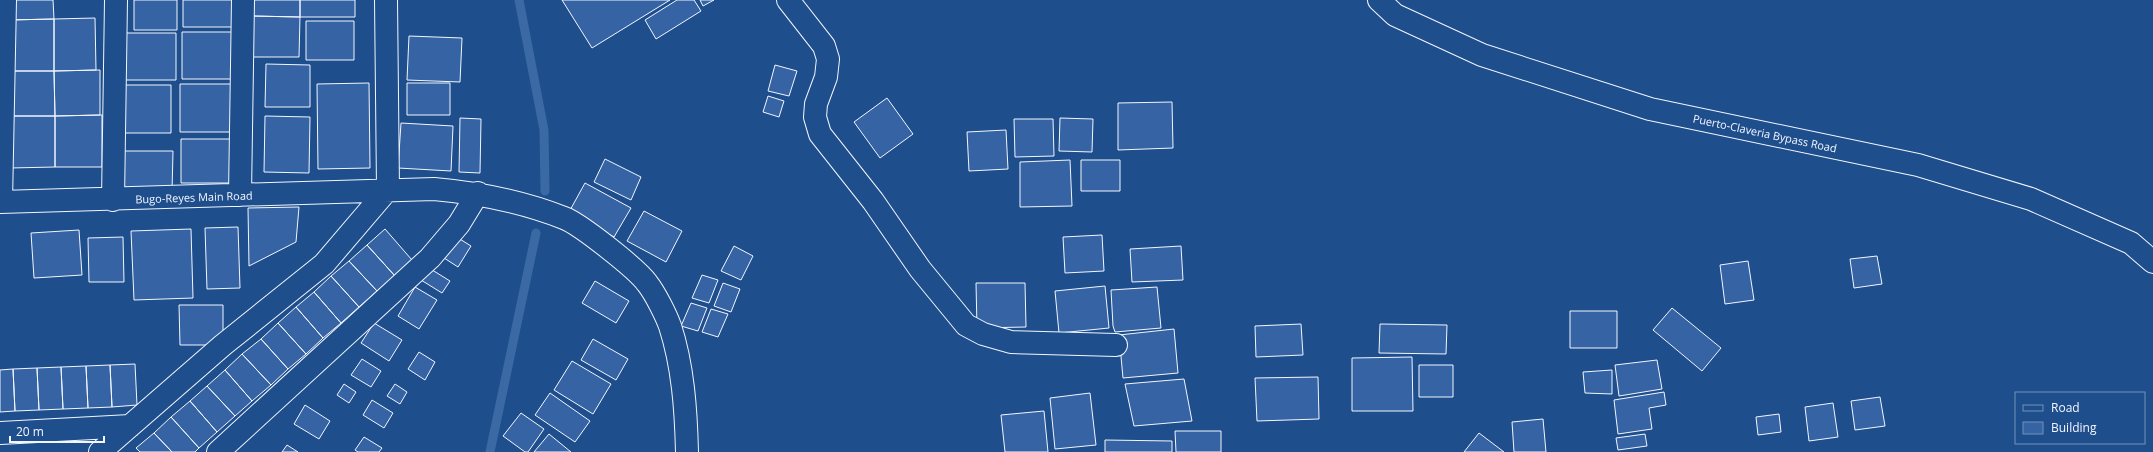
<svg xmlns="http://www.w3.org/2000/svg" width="2153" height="452" font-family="'Open Sans',sans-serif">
	<rect width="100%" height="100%" fill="#1f4e8c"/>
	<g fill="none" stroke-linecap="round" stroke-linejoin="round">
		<path stroke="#3b69a3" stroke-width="9" d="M519 0 544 130 545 191
			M490 452 536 233"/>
	</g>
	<path fill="#3563a3" stroke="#f2f6ff" d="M8 0H53L54 19 8 20Z
		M134 0H177V30H134Z
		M183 0H236V27H183Z
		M253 0H300V17L252 16Z
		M300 0H355V17H300Z
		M562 0H670L592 48Z
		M677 0H694L701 11 656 39 645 20Z
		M700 0H714L703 6Z
		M252 16 300 17 299 57H252Z
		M95 18 96 70 54 71V19Z
		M54 19V71H9L8 20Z
		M306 21H354V60H306Z
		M182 32H235V79H182Z
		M124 33H176V80H124Z
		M409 36 462 38 460 82 407 80Z
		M266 64 310 65V107H265Z
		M775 65 797 71 789 96 768 91Z
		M100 70V115L55 116 54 71Z
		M9 71H54L55 116H10Z
		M369 83 370 168 318 169 317 84Z
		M407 83H450V115H407Z
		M180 84H233V132H180Z
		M125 85H171V133H125Z
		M768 96 784 101 779 117 763 112Z
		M887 98 913 134 880 158 854 122Z
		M1172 102 1173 148 1118 150V103Z
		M102 115V167H55V116Z
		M10 116H55V167L10 168Z
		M265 116 310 117 309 173 264 172Z
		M460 118 481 119 480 173 459 172Z
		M1060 118 1093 119 1092 152 1059 151Z
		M1014 119H1053L1054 156 1015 157Z
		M401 123 453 126 451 171 398 168Z
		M1006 130 1008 169 969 171 967 132Z
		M181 139H234V183H181Z
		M123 151H173L172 192H123Z
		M605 159 641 177 631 200 594 182Z
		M1070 160 1072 206 1020 207V162Z
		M1081 160H1120V191H1081Z
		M585 183 631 208 614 237 569 212Z
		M299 207 296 242 249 266 248 208Z
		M644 211 682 231 666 262 627 241Z
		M238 227 240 288 207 289 205 228Z
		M191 229 193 298 134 300 131 231Z
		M385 229 412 260 395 276 367 245Z
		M79 230 82 275 34 278 31 233Z
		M1102 235 1104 271 1065 273 1063 237Z
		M455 236 471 246 458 267 441 256Z
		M123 237 124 282H89L88 238Z
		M367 245 395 276 377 291 349 261Z
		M734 246 753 256 741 280 721 271Z
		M1181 246 1183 280 1132 282 1130 249Z
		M1877 256 1882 284 1854 288 1850 259Z
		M349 261 377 291 359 307 331 276Z
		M1748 261 1754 300 1725 304 1720 265Z
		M429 268 450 281 442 293 421 280Z
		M702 275 718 280 709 303 692 298Z
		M331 276 359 307 341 323 314 292Z
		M595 281 629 301 616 323 582 303Z
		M723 283 740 289 731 312 714 306Z
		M976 283H1025L1026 327 977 328Z
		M1105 286 1109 328 1059 333 1055 291Z
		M415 287 437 300 419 329 398 316Z
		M1157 287 1161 328 1115 332 1113 326 1111 290Z
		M314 292 341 323 323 338 296 307Z
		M691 303 707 308 698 331 681 326Z
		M179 305H223V345H180Z
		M296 307 323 338 306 354 278 323Z
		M1672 308 1721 348 1702 371 1653 330Z
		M711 309 728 314 718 337 702 332Z
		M1570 311H1617V348H1570Z
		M278 323 306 354 288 369 261 339Z
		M374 323 402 340 389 361 361 343Z
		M1301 324 1303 355 1256 357 1255 326Z
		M1380 324 1447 325 1446 354 1379 353Z
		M1174 329 1178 373 1123 378 1119 335Z
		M261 339 288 369 271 385 242 354Z
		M593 339 628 359 616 380 581 360Z
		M419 352 435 362 425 380 408 369Z
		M242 354 271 385 252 401 225 370Z
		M1412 357 1413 411H1352V358Z
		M362 359 381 371 371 387 351 375Z
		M1657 360 1662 389 1619 396 1615 365Z
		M572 361 611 384 593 414 554 390Z
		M135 364 137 405 112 407 110 365Z
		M110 365 112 407 88 408 86 366Z
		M1419 365H1453V397H1419Z
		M86 366 88 408 63 409 61 367Z
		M61 367 63 409 39 410 37 368Z
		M37 368 39 410 15 411 13 369Z
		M13 369 15 411 0 412V370Z
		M225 370 252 401 235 416 207 386Z
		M1612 370V394L1585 393 1583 372Z
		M1318 377 1319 419 1257 421 1255 378Z
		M1184 379 1192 421 1134 426 1125 384Z
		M344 384 356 392 349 403 337 395Z
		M395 384 407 392 400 404 387 396Z
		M207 386 235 416 217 432 190 401Z
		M1664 392 1666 405 1649 408 1652 429 1618 434 1614 400Z
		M550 393 590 421 575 442 535 415Z
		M1090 393 1096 445 1055 449 1050 398Z
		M1880 397 1885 426 1855 430 1851 401Z
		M372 400 393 413 384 428 363 415Z
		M190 401 217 432 199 448 171 417Z
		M1833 403 1838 437 1809 441 1805 407Z
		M305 405 330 421 319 439 294 424Z
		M1044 411 1048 452H1005L1001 415Z
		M521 413 544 429 528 452H525L503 436Z
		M1779 414 1781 432 1758 435 1756 417Z
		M171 417 199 448 195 452H172L154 433Z
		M1543 419 1546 452H1514L1512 422Z
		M1175 431H1221V452H1176Z
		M154 433 172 452H140L136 448Z
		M1479 433 1504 452H1464Z
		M549 434 571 452H534Z
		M1645 434 1647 446 1618 450 1616 438Z
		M364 437 382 448 379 452H358L355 450Z
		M1105 440 1172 441V452H1105Z
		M287 445 298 452H282Z"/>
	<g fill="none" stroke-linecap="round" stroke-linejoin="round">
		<g stroke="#f2f6ff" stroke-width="24">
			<path id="minor" d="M788 0 824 46 828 59 826 77 816 104 815 117 820 134 873 201 920 269 966 325 983 334 1011 342 1116 345
				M1379 0 1395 15 1482 55 1650 109 1918 165 2031 199 2131 243 2153 262
				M240 195 243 0
				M113 200 116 0
				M0 202 434 189C479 193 521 201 564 218 580 224 637 269 647 283 655 293 666 315 670 326 683 366 686 410 687 452
				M1 202 5 0
				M0 433 130 426
				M100 452 223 345 324 264 388 189 386 0
				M218 452 430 258 459 224 478 193"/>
		</g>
		<use href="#minor" stroke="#1f4e8c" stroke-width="22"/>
	</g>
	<g text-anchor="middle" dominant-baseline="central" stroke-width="3" stroke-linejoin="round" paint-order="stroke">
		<g font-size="11" fill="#f2f6ff" stroke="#1f4e8c">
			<text transform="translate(1765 133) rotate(12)">Puerto-Claveria Bypass Road</text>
			<text transform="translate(194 197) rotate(-2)">Bugo-Reyes Main Road</text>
		</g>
	</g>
	<rect x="2015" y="392" width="130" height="52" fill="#1f4e8c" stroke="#7391ba"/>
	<rect x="2023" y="405" width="20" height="6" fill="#1f4e8c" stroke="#7391ba"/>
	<text x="2051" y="412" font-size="12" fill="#f2f6ff">Road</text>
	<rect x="2023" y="422" width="20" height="12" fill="#3563a3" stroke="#7391ba"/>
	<text x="2051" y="432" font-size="12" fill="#f2f6ff">Building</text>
	<path d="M10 436v6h94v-6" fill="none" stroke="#f2f6ff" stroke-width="2"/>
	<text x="16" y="436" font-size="12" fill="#f2f6ff" stroke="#1f4e8c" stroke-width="3" paint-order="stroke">20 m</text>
</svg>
